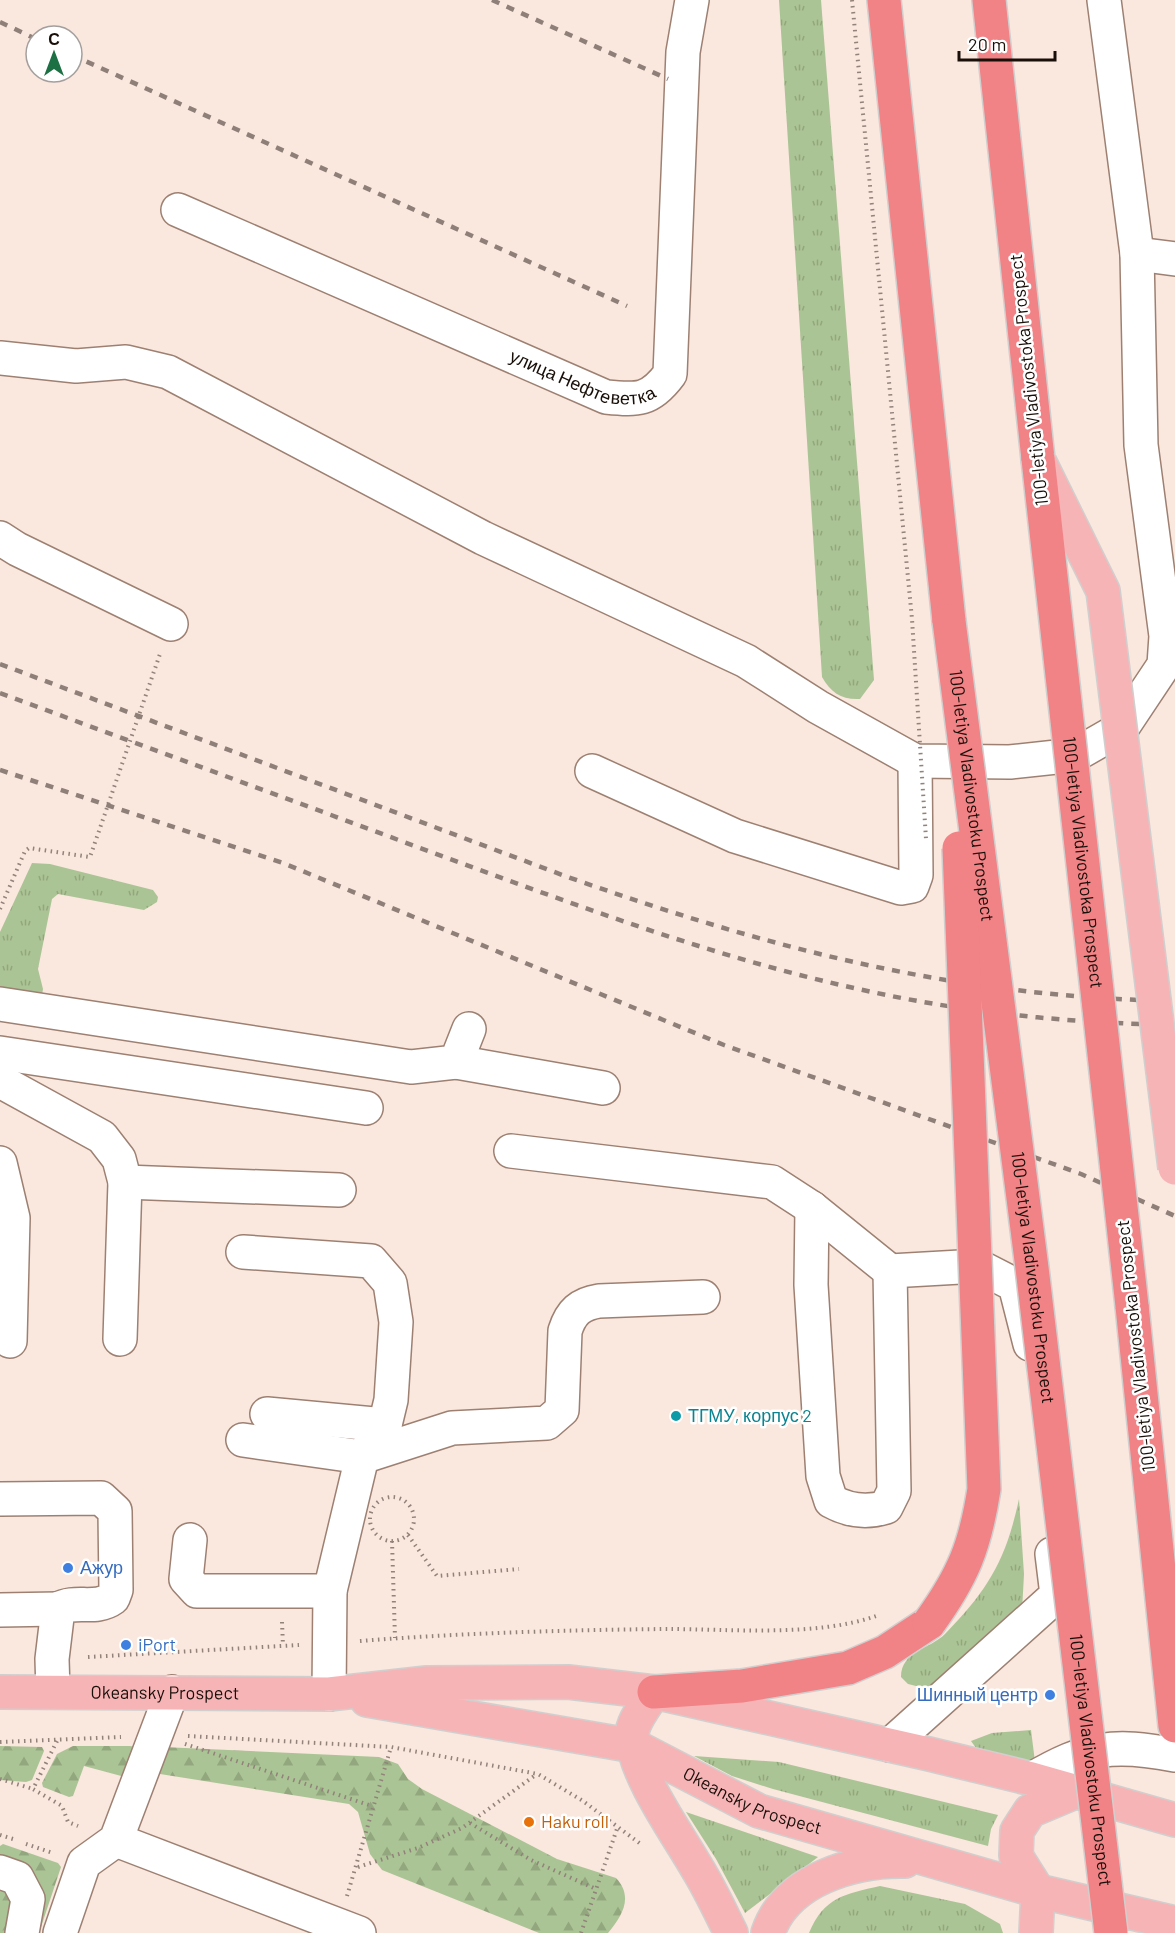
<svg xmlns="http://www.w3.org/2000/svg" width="1175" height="1933" viewBox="0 0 1175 1933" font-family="Barlow,sans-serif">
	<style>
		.grass { fill: url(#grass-tufts) }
		.forest { fill: url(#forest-firs) }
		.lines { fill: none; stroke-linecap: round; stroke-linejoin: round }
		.minor-casing { stroke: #9d8072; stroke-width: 36 }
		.major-casing { stroke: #d1cfce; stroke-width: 36 }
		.highway-casing { stroke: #d1cfce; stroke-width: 36 }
		.path { stroke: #91827a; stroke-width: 4; stroke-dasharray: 1.5 4.5; stroke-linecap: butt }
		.minor { stroke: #fff; stroke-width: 33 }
		.major { stroke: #f7b4b6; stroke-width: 33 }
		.highway { stroke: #f18286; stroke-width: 33 }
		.rail { stroke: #8e7f78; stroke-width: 4.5; stroke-dasharray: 8 8; stroke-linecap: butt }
		.major-bridge-casing { stroke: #d1cfce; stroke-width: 36; stroke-linecap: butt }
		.highway-bridge-casing { stroke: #d1cfce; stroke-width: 36; stroke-linecap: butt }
		.path-bridge { stroke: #91827a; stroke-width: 4; stroke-dasharray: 1.5 4.5; stroke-linecap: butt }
		.major-bridge { stroke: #f7b4b6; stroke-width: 33 }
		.highway-bridge { stroke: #f18286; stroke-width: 33 }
		.culture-dot { fill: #0f9aa8; stroke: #fff; stroke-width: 2 }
		.shop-dot { fill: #3f7fe0; stroke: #fff; stroke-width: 2 }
		.food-dot { fill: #e8710a; stroke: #fff; stroke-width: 2 }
		.labels { text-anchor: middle; stroke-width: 5; stroke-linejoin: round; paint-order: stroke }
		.street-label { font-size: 18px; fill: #190f09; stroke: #fff }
		.culture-label { font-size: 18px; fill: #0d838f; stroke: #fff; text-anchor: start }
		.shop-label { font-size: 18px; fill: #366cbe; stroke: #fff; text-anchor: start }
		.food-label { font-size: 18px; fill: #c56008; stroke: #fff; text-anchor: start }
	</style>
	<defs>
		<pattern id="grass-tufts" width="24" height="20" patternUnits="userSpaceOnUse" patternTransform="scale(1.5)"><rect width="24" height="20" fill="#abc495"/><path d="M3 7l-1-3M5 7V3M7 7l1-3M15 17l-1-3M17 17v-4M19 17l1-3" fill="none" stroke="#93a77f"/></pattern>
		<pattern id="forest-firs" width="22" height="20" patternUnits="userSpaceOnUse" patternTransform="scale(1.5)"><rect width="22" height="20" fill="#abc495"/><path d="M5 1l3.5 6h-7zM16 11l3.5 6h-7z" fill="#93a77f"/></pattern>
	</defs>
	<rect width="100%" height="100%" fill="#fae7de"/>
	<path class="grass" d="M779,0H821L874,680L860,699C842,700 831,693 822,677Z
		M32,863L50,864L153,890L158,897L157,902L144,910L58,894L52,899L38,969L43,989L42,995L0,990V932Z
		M1019,1499L1024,1574L1022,1611L928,1689L908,1684L901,1677C901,1651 930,1649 945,1634C988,1590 1006,1560 1019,1499Z
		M1031,1730L1035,1762L976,1748L971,1741L992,1733Z
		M694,1756L779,1762L998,1815L991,1829L988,1846L773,1789L732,1776Z
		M686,1812L818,1857L745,1913L716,1859Z
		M880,1886L965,1904L1000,1924L1003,1933H809C824,1897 845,1894 880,1886Z"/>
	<path class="forest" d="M0,1746L42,1747L44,1751L32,1780L26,1782L0,1780Z
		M73,1746H130L136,1747L125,1777L84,1766L73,1796L69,1797L43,1787L42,1783L57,1754Z
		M163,1747L379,1757L398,1764L408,1779L422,1789L557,1859L616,1878C634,1897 622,1916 608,1933H539L382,1870L370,1854L358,1812L349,1804L160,1774L154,1770Z
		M3,1844L58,1863L61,1867L39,1933L0,1860V1846Z
		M0,1880L13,1885L15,1933H0Z"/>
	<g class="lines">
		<defs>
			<g id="minor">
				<path id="s1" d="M178,210L606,397C638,400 650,401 670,374L683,52L692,0"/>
				<path d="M1137,254L1175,259"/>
				<path d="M0,358L76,366L126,362L168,372L483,538L746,661L818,707L915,761L1010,762L1075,755L1122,728L1164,665L1166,636L1141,445L1137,254L1104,0"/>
				<path d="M0,538L17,549L171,624"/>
				<path d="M592,771L735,836L901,888L912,886L916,875L915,761"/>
				<path d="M0,1004L411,1067L456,1062L469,1029"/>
				<path d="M0,1053L366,1108"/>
				<path d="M456,1062L603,1088"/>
				<path d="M0,1081L102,1137L119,1159L125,1182L120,1339"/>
				<path d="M511,1151L772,1182L812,1208L890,1271L978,1266L1015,1285L1030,1344"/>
				<path d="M0,1163L13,1218L10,1341"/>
				<path d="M125,1182L339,1190"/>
				<path d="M812,1208L811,1285L823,1476L831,1501C849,1511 867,1513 886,1507L894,1491L890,1271"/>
				<path d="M243,1252L371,1261L390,1283L396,1322L391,1400L385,1425L362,1457L330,1591L329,1694"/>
				<path d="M267,1414L385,1425"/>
				<path d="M243,1440L362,1457L452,1428L547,1423L562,1410L565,1331C571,1312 580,1304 599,1301L703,1297"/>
				<path d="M0,1499L101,1498L115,1511L116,1590L113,1598C95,1611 76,1599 58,1609L52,1659L53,1691"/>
				<path d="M190,1540L186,1579L197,1591H330"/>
				<path d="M0,1610L58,1609"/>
				<path d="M890,1745L1057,1595L1052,1554"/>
				<path d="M1032,1779C1087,1747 1113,1743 1175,1755"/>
				<path d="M116,1840L359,1933"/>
				<path d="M0,1872L17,1878L28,1899L22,1933"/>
				<path d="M60,1933L84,1863L116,1840L172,1692"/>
			</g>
			<g id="major">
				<path id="s2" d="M0,1692L329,1694L427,1683L568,1682L654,1692L929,1754L1032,1779L1175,1820"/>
				<path d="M654,1692C647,1704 631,1722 632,1737C636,1777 677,1833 697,1868C710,1889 720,1911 731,1933"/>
				<path id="s3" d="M367,1700L634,1746L759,1811L1038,1891L1175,1923"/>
				<path d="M1038,1891L1016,1856L1017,1831L1030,1811L1075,1792"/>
				<path d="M768,1933C786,1879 855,1860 905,1861"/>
				<path d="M1036,1933L1038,1891"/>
			</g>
			<path id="highway" d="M884,0L949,621
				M989,0L1038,459
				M1132,1306L1175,1726
				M654,1692L742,1686L848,1668L885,1652L929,1623"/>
		</defs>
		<use href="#minor" class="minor-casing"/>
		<use href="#major" class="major-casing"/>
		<use href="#highway" class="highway-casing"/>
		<path class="path" d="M0,909L25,851L29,848L90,857L160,654
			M370 1519a22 22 0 1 1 44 0a22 22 0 1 1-44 0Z
			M408,1535L437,1576L519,1569
			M392,1541L395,1638
			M282,1622L283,1646
			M360,1641C462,1633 565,1630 667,1629C730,1629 817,1637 876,1616
			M88,1657L299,1645
			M188,1736L391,1747L538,1774L583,1801L642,1845
			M57,1741L33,1789L62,1806L68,1822L78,1826
			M0,1742L121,1737
			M185,1744L372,1806
			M0,1779L33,1789
			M470,1823L531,1860L596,1889
			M0,1835L13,1839
			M26,1844L53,1853
			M358,1867L418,1848L462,1828L537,1774
			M347,1896L391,1747
			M581,1933L618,1826"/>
		<use href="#minor" class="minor"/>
		<use href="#major" class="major"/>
		<use href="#highway" class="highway"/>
		<path class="rail" d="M492,0L668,79
			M0,22L36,39
			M72,55L627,306
			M0,664L565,876C771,949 955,997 1175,1001
			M0,693C143,746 286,798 428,851C571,903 714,958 863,990C966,1013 1070,1023 1175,1025
			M0,770L283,863L724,1045L1081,1174L1175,1216"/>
		<defs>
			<path id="major-bridge" d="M1040,463L1103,591L1175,1168"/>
			<g id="highway-bridge">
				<path id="s4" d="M1038,459L1132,1306"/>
				<path id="s5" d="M949,621L1032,1268L1111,1933"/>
				<path d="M929,1623C963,1576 975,1547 984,1489L959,848"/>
			</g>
		</defs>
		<use href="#major-bridge" class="major-bridge-casing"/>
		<use href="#highway-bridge" class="highway-bridge-casing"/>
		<path class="path-bridge" d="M852,0L912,619L926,839"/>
		<use href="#major-bridge" class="major-bridge"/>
		<use href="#highway-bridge" class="highway-bridge"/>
	</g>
	<circle class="culture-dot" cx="676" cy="1416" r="6"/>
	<g class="shop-dot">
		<circle cx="68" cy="1568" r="6"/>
		<circle cx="126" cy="1645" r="6"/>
		<circle cx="1050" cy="1695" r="6"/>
	</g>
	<circle class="food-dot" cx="529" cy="1822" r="6"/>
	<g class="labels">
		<g class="street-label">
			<text dy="6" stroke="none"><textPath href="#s1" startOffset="440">улица Нефтеветка</textPath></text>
			<text transform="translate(1029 380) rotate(-96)" y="6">100-letiya Vladivostoka Prospect</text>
			<text dy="6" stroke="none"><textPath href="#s5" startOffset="176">100-letiya Vladivostoku Prospect</textPath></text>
			<text dy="6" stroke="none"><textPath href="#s4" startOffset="406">100-letiya Vladivostoka Prospect</textPath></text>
			<text dy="6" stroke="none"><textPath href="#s5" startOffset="662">100-letiya Vladivostoku Prospect</textPath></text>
			<text transform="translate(1136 1346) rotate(-96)" y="6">100-letiya Vladivostoka Prospect</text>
			<text dy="6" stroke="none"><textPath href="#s2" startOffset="165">Okeansky Prospect</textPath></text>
			<text dy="6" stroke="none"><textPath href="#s5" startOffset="1148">100-letiya Vladivostoku Prospect</textPath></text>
			<text dy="6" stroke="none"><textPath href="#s3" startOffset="402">Okeansky Prospect</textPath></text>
		</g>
		<g class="culture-label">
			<text x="688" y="1422">ТГМУ, корпус 2</text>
		</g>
		<g class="shop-label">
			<text x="80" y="1574">Ажур</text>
			<text x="138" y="1651">iPort</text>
			<text x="1038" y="1701" text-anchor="end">Шинный центр</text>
		</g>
		<g class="food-label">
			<text x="541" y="1828">Haku roll</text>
		</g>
	</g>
	<g transform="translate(54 54)"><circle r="28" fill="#ffffff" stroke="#a39f9d" stroke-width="1.5"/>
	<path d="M0-4.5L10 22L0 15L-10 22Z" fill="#1c7043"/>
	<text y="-9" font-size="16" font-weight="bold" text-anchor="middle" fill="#190f09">С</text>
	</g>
	<path d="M959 51v9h96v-9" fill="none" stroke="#190f09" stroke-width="3"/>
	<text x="968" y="51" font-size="18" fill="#190f09" stroke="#ffffff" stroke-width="4.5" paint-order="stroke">20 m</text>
</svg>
